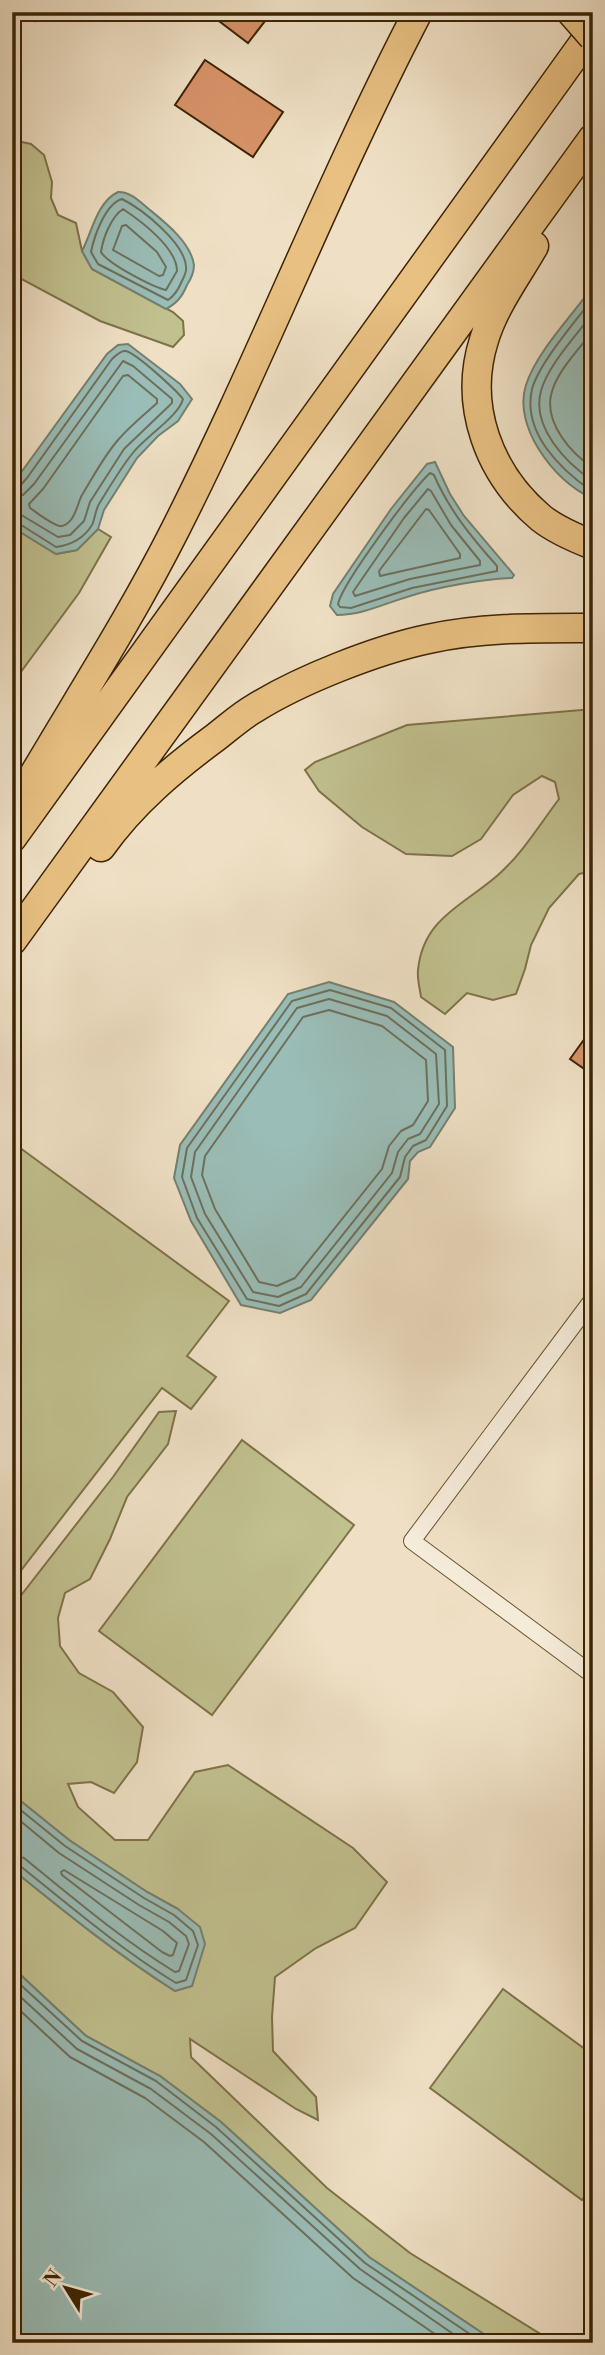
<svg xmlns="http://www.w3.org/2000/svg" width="605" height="2355" viewBox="0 0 605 2355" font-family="'Libre Bodoni',serif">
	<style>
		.green { fill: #c1c08f; stroke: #7f7248; stroke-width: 2 }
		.water { fill: #9abdb7; stroke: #75806f; stroke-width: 2 }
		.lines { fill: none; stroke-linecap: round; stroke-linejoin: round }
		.shore { stroke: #6c705c; stroke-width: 2 }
		.building { fill: #d79268; stroke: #3d2402; stroke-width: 2 }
		.street-casing { stroke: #6a5333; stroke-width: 18 }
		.highway-casing { stroke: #3d2402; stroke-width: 31 }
		.street { stroke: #f5ebd9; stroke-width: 16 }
		.highway { stroke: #e8c082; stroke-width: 28 }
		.highway-bridge-casing { stroke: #3d2402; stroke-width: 31; stroke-linecap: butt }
		.highway-bridge { stroke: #e8c082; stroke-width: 28 }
	</style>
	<rect width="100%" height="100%" fill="#efe0c5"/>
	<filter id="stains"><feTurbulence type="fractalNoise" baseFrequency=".00286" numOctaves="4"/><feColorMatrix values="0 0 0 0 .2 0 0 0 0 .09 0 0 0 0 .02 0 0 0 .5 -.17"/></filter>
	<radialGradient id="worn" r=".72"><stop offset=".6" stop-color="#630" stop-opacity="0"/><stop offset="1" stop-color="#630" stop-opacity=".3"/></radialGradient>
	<path class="green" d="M12,140L31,144L44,155L52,182L51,198L58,215L76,223L82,251L92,269L173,312L183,321L184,335L173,347L100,321L12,274Z
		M12,527L56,554L77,550L98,529L111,537L79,593L12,684Z
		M593,709V871L579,874L549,908L531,945L525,969L516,994L493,1000L467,993L445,1014L421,997C420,989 417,979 418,970C423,918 464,905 498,875C522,854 540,824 559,799L555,782L542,776L513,795L481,839L452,856L406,854L362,827L319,791L305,770L315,762L407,725Z
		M12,1142L229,1301L187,1356L216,1377L191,1409L162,1388L12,1582Z
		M176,1411L168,1444L127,1497L110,1539L90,1579L65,1593L58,1618L60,1646L79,1673L113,1692L143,1727L137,1762L114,1793L91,1782L68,1784L78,1807L115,1840H148L195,1772L228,1765L353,1848L387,1882L355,1928L316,1948L275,1977L272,2017L273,2051L316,2097L318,2120L296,2109L190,2039L191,2057L327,2188L410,2253L555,2343H497L369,2257L221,2122L160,2076L86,2036L12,1967V1869C65,1912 118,1955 175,1991L192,1986L196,1970L178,1909L147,1892L69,1840L12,1794V1607L113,1477L159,1412Z
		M242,1440L354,1525L212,1715L99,1631Z
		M503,1989L593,2055V2186L582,2200L430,2088Z"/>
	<path class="water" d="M118,192C130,191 141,203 150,210C166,223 191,243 194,265C194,272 191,279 187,285C182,297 177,303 166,309L92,269L82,251C92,232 97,202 118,192Z
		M593,286V499C570,488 551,469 538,448C527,430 519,406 526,385C537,351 572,316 593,286Z
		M128,344L180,384L192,399L178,421L158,436L137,458L104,510L98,529L77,550L56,554L12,527V485L107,354L118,345Z
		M435,462L450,494L464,516L514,575L512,578C483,579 438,587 410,596C386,603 362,615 337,615L330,606L333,594L391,509L427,464Z
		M329,982L394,1002L453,1047L455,1108L430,1147L418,1152L410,1161L408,1179L311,1300L280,1313L241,1305L191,1221L174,1178L180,1145L288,994Z
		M12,1794L69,1840L147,1892L178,1909L200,1927L205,1944L192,1986L175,1991C118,1955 65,1912 12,1869Z
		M12,1967L86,2036L160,2076L221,2122L369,2257L497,2343H12Z"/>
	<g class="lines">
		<path class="shore" d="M122,199C142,209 185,243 186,267C187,273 183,278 181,283C178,290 174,296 168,300L98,264L91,252C94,237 105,204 122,199Z
			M123,209C141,221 177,248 177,271L166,290C153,287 108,264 101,252C103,238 111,217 123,209Z
			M126,225L157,252L166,267L163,275L159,276L113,250L122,226Z
			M593,298C576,321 539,363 532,389C522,433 561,470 593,492
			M593,313C577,335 548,365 541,391C531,427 566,463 593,481
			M593,331C579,349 556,372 551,395C545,424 571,453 593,468
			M128,375L157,399V403C144,415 130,426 118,440C104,456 93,477 82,495C77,504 75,523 62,526C56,528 36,512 30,508L29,504L43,489L123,376Z
			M430,473L434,475C449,510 472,538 497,566V571L412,588L351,608L340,607L338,604C343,582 412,490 430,473Z
			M12,488L19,487L27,478L112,359C116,356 120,350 126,351C137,354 175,389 183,399C179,416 145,437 132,454C120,469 109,488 99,504C95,511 95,519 92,525C84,538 71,545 56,547L18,523L12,522
			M428,489L431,491L451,525L480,561V565L410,579L355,596L353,592L404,518Z
			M12,497L23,495L34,484L123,361L133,366L172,399V403L124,449L90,502L84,521L70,535L58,537L23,516L12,513
			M426,509L429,510L460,554V558L380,576L379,571Z
			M330,990L391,1008L445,1050L447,1106L426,1140L413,1146L405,1157L400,1177L306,1294L279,1306L247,1299L197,1218L182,1177L187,1148L292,1001Z
			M329,999L387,1016L436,1054L439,1104L420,1134L408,1139L398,1152L392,1173L301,1287L278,1297L253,1292L205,1214L191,1177L195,1152L297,1008Z
			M329,1010L382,1026L426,1060L428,1101L413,1125L401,1131L389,1146L382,1169L295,1278L277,1286L259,1282L215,1209L202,1175L205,1156L303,1017Z
			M12,1803L65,1846L144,1898L174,1915L193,1931L198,1945L186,1980L176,1983C120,1949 70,1906 19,1865L12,1864
			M12,1814L59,1853L139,1905L169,1922L186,1936L189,1944L179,1971L175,1972C121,1939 73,1898 24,1858L12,1855
			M64,1870L163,1931L177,1943L173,1955L170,1956L162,1952L62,1875L61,1872Z
			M12,1977L82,2041L156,2081L216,2127L365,2263L483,2343
			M12,1989L77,2049L151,2089L211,2134L360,2269L466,2343
			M12,2003L70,2057L145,2098L204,2142L353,2278L448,2343"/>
	</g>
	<path class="building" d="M22,12H41L35,21Z
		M207,12H272L248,43Z
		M205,60L283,112L253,157L175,105Z
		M593,1027V1075L570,1059Z"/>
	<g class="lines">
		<defs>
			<path id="street" d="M593,1299L412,1541L593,1675"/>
			<path id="highway" d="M534,246C517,276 494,306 484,340C463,406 489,474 541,518C556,530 575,538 593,545
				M16,805C69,713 127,625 175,530C261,360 330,181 418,12
				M12,838L593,30
				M101,847C132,803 174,768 216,737C229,727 241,716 255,708C300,680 376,650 428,639C482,627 538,628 593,628
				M12,941L593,138"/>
		</defs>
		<use href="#street" class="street-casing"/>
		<use href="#highway" class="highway-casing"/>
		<use href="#street" class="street"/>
		<use href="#highway" class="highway"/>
		<defs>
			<path id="highway-bridge" d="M571,12L593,37"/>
		</defs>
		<use href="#highway-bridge" class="highway-bridge-casing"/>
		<use href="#highway-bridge" class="highway-bridge"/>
	</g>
	<rect width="605" height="2355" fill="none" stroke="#efe0c5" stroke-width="42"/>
	<rect x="14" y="14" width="577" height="2327" fill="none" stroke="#3d2402" stroke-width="3.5"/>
	<rect x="21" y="21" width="563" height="2313" fill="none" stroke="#3d2402" stroke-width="2"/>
	<g transform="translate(66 2288) rotate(307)" stroke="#f5ebd9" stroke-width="5" paint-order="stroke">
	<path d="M0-5L12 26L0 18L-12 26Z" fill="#3d2402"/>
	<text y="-10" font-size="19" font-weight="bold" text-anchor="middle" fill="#3d2402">N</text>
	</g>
	<rect width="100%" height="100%" filter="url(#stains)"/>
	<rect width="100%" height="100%" fill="url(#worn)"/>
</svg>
